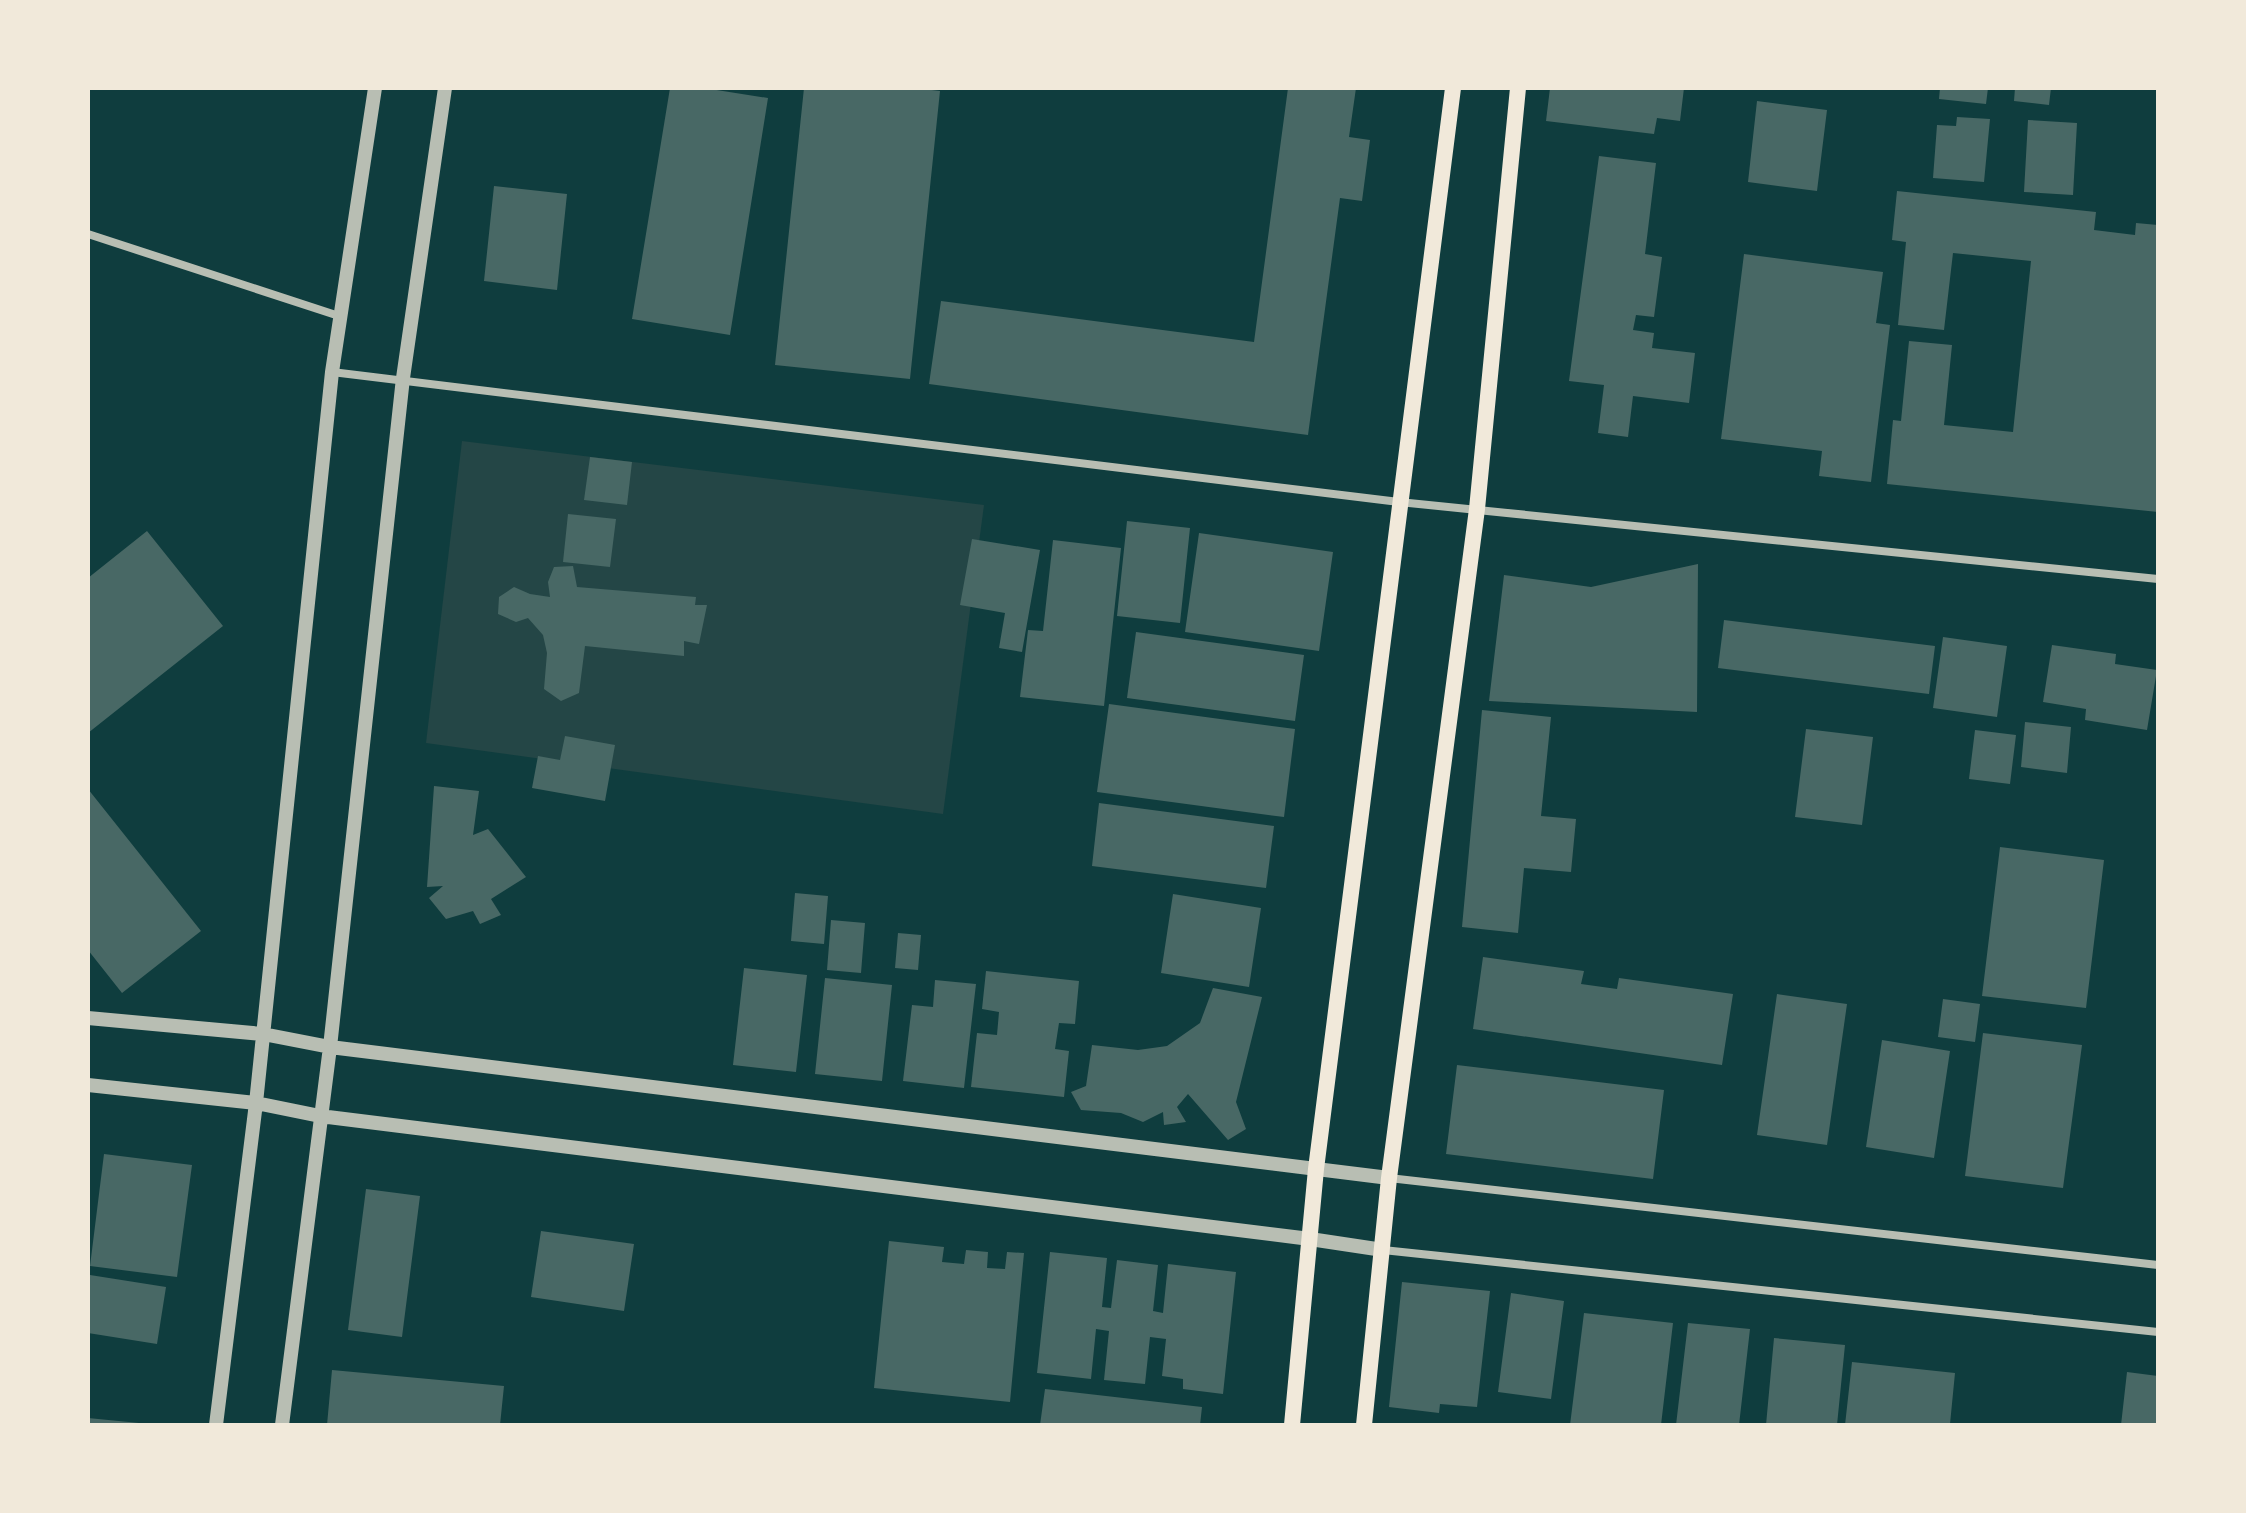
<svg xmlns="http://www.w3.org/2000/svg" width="2246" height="1513" viewBox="0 0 2246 1513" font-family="'Fira Sans',sans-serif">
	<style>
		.green { fill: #244646 }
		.building { fill: #486865 }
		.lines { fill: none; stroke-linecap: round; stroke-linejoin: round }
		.minor { stroke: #b8beb3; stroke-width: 8 }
		.tertiary { stroke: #b8beb3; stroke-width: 14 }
		.secondary { stroke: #f1e9da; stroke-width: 16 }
	</style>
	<rect width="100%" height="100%" fill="#0f3d3e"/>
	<path class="green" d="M462,441L984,505L943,814L426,743Z"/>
	<path class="building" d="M670,88H704L768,98L730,335L632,319Z
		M804,88H915L940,91L910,379L775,365Z
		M1288,88H1356L1349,137L1370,140L1362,201L1340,198L1308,435L929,384L941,301L1254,342Z
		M1550,88H1684L1680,121L1657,118L1654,134L1546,121Z
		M1940,88H1988L1986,104L1939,99Z
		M2015,88H2051L2049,105L2014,101Z
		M1757,101L1827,110L1817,191L1748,182Z
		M1957,117L1990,119L1984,182L1933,178L1937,125L1956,126Z
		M2028,120L2077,123L2073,195L2024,192Z
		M1599,156L1656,163L1645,254L1662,257L1654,317L1636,315L1633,330L1654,333L1652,348L1695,353L1689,403L1633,396L1628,437L1598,433L1604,385L1569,381Z
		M494,186L567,194L557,290L484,281Z
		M1897,191L2096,212L2094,230L2135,235L2136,223L2158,225V512L1887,484L1893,420L1901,421L1909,341L1952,345L1944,425L2013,432L2031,261L1953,253L1944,330L1898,325L1906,242L1892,240Z
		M1744,254L1883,272L1876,323L1890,325L1871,482L1819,476L1822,451L1721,439Z
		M590,457L632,462L627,505L584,500Z
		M568,514L616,519L610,567L563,562Z
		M1127,521L1190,528L1180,623L1117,616Z
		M147,531L223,626L88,733V578Z
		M1199,533L1333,552L1319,651L1185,632Z
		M972,539L1040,550L1022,652L999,648L1005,613L960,605Z
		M1053,540L1121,548L1104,706L1020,697L1028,630L1043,631Z
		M1698,564L1697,712L1489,701L1504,575L1591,587Z
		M573,566L577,587L696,597L695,605H707L699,644L684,641V656L585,646L579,693L561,701L544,689L547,653L543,635L528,618L516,622L498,614L499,597L514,587L530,594L550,597L548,582L554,567Z
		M1724,620L1935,646L1929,694L1718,668Z
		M1136,632L1304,655L1295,721L1127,698Z
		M1943,637L2007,646L1997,717L1933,708Z
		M2052,645L2116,654L2115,664L2157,670L2147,730L2085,720L2086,709L2043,702Z
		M1109,704L1295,729L1284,817L1097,792Z
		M1482,710L1551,717L1541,816L1576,819L1571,872L1524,868L1518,933L1462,927Z
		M2025,722L2071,727L2067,773L2021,767Z
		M1806,729L1873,737L1862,825L1795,817Z
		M1975,730L2016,735L2010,784L1969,779Z
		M565,736L615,745L605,801L532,788L538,756L560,760Z
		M434,786L479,791L473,835L488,829L526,877L491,899L501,915L480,924L473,911L446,919L429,898L443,886L427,887Z
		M88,789L201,931L122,993L88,950Z
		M1099,803L1274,826L1266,888L1092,866Z
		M2000,847L2104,860L2086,1008L1982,996Z
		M795,893L828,896L824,944L791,941Z
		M1173,894L1261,908L1249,987L1161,973Z
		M831,920L865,923L861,973L827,970Z
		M898,933L921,935L918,970L895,968Z
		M1483,957L1584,971L1581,984L1617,989L1619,978L1733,994L1722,1065L1473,1029Z
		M744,968L807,975L796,1072L733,1065Z
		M986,971L1079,981L1075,1024L1059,1023L1055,1049L1069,1051L1064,1097L971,1087L977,1033L997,1035L999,1012L982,1009Z
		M825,978L892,985L882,1081L815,1074Z
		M935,980L976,984L964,1088L903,1081L912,1005L933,1007Z
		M1213,988L1262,997L1236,1102L1246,1129L1228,1140L1188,1094L1177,1107L1186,1122L1164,1125L1163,1112L1143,1122L1121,1113L1081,1110L1071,1092L1086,1086L1092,1045L1138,1050L1167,1046L1200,1023Z
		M1777,994L1847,1004L1827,1145L1757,1135Z
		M1943,999L1980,1004L1975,1042L1938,1037Z
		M1983,1033L2082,1045L2063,1188L1965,1176Z
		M1882,1040L1950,1051L1934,1158L1866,1147Z
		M1457,1065L1664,1090L1653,1179L1446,1154Z
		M104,1154L192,1165L177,1277L90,1266Z
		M366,1189L420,1196L402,1337L348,1330Z
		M541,1231L634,1244L624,1311L531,1297Z
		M889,1241L944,1247L942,1262L964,1264L966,1250L988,1252L987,1268L1005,1269L1007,1252L1024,1253L1010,1402L874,1388Z
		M1050,1252L1107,1258L1102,1307L1111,1308L1117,1260L1158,1265L1153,1311L1163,1313L1168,1264L1236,1272L1223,1394L1183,1389V1379L1162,1376L1166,1339L1150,1337L1145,1384L1104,1380L1109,1331L1096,1329L1091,1379L1037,1373Z
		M90,1275L166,1287L157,1344L88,1333Z
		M1402,1282L1490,1291L1477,1407L1440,1404L1439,1413L1389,1407Z
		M1511,1293L1564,1301L1551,1399L1498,1392Z
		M1584,1313L1673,1323L1661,1425H1570Z
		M1688,1323L1750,1329L1739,1425H1676Z
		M1774,1338L1845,1345L1837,1425H1766Z
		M1852,1362L1955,1373L1950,1424L1845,1425Z
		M332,1370L504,1386L500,1425H327Z
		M2127,1372L2158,1376V1425H2121Z
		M1045,1389L1202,1407L1200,1425H1040Z
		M88,1418L139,1423V1425H88Z"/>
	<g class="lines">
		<path class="minor" d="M88,234L339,316
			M332,372L1399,502L2158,579
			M1389,1178L2158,1265
			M1383,1250L2158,1332"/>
		<path class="tertiary" d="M88,1018L263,1034L330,1047L1389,1178
			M88,1085L256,1103L320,1116L1310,1239L1383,1250
			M216,1425L256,1103L332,372L375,88
			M282,1425L330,1047L403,378L445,88"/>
		<path class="secondary" d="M1292,1425L1316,1169L1453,88
			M1364,1425L1389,1178L1477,509L1518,88"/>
	</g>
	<rect width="2246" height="1513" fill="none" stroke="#f1e9da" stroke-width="180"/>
</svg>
